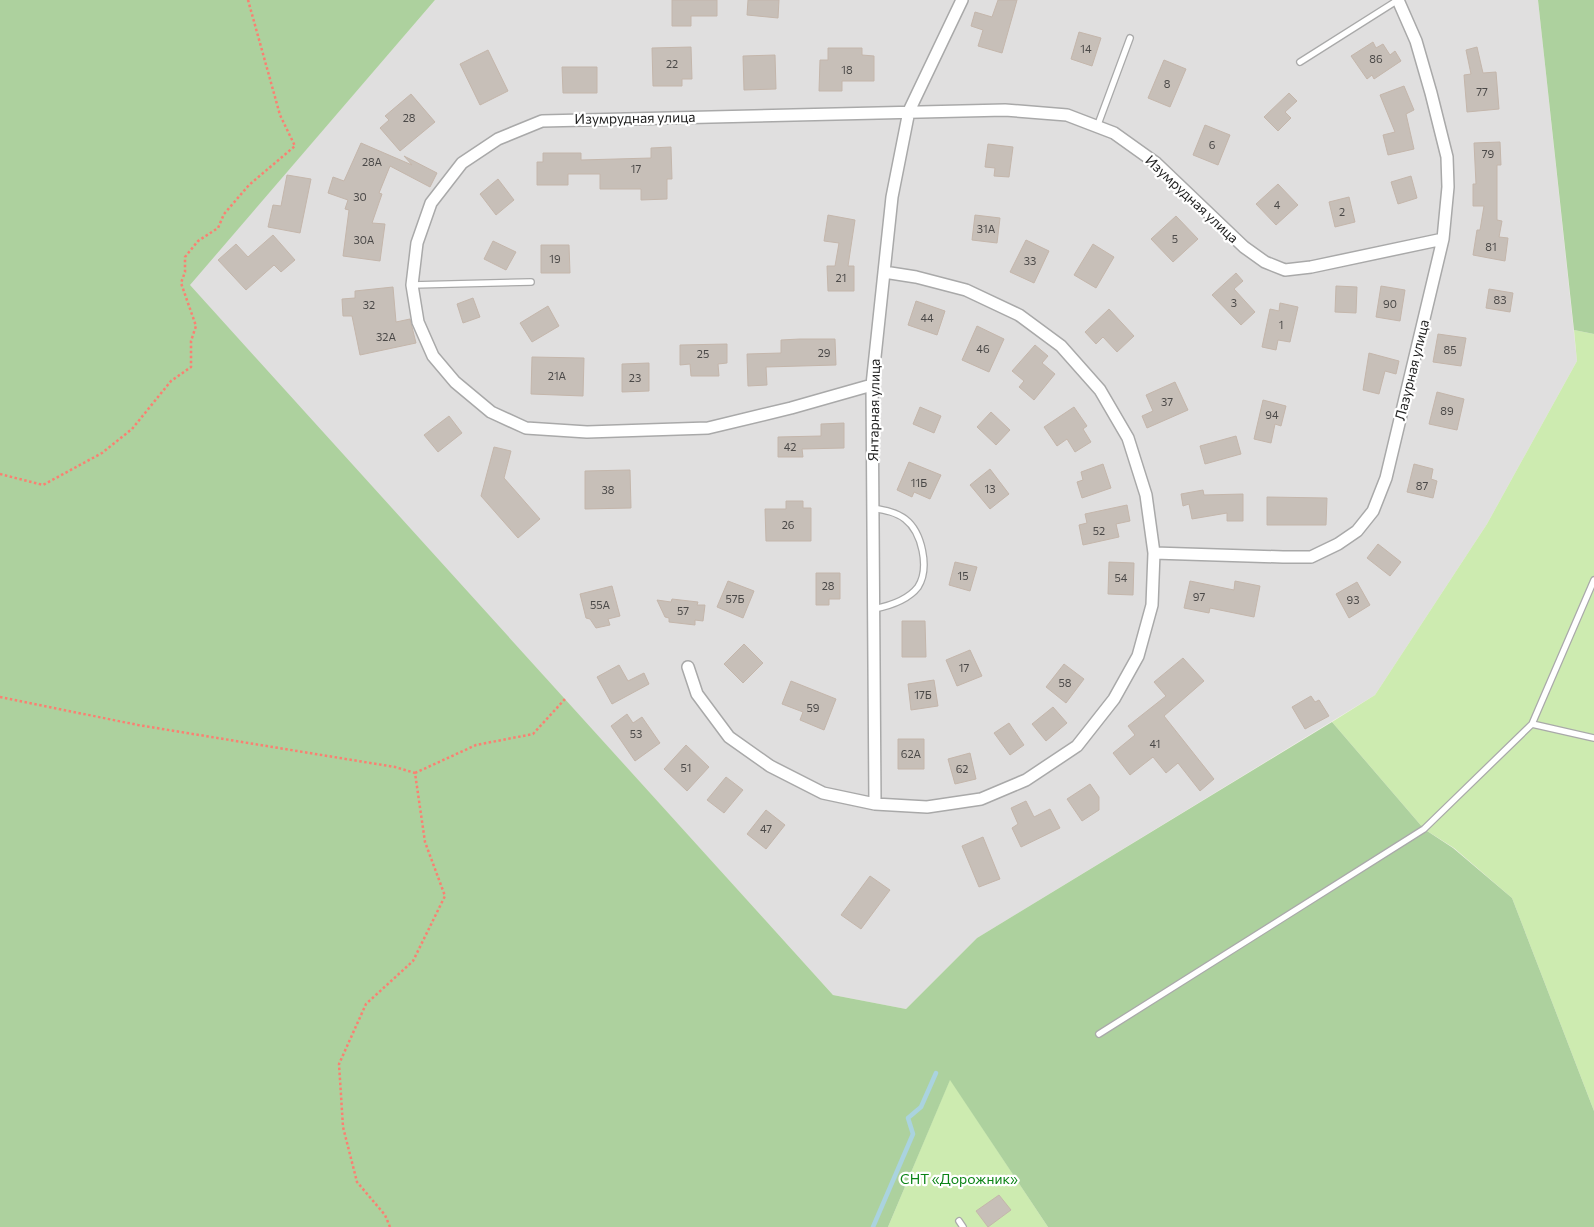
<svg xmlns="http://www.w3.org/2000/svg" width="1594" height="1227" viewBox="0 0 1594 1227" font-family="Commissioner,sans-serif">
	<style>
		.residential { fill: #e0dfdf }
		.grass { fill: #cdebb0 }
		.forest { fill: #add19e }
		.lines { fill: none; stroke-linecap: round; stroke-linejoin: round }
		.stream { stroke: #aad3df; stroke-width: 4.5 }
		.building { fill: #c7bfb8; stroke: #c4b6ab }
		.service-casing { stroke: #a9a9a9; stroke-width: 8 }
		.minor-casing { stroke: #a9a9a9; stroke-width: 14 }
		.path { stroke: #fa8072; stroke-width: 2.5; stroke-dasharray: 2.5 2.5; stroke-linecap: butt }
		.service { stroke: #fff; stroke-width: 5.5 }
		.minor { stroke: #fff; stroke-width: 11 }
		.labels { text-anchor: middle; stroke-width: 4.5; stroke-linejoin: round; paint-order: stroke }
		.number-label { font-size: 11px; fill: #4b4948 }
		.street-label { font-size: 14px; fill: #222; stroke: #fff }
		.park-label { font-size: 14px; fill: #0c8416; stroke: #fff }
	</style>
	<rect width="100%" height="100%" fill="#f2efe9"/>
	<path class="residential" d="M435,0H1538L1577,361L1487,524L1375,695L977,938L906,1009L833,995L189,285Z"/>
	<path class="grass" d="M1574,330L1594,334V1111L1512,898L1454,848L1424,829L1332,722L1375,695L1487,524L1577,361Z
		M950,1079L1048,1227H888Z"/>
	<path class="forest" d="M0,0H435L190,285L833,995L906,1009L977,938L1332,722L1424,829L1453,848L1512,898L1594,1111V1227H1048L950,1080L888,1227H0Z
		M1538,0H1594V334L1574,330Z"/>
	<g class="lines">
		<path class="stream" d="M873,1227L913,1134L908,1118L921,1107L936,1073"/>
	</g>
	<path class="building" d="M672,0H717V16H691V26H672Z
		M748,0H779L778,18L747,15Z
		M998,0H1017L1002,53L978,46L983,30L971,26L975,12L992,17Z
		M1079,32L1101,38L1092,66L1071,59Z
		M1373,42L1376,48L1383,44L1390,55L1395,51L1401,61L1374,79L1372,75L1367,79L1351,56Z
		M691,47L692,79H682V86H653L652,48Z
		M1477,47L1483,73L1496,72L1499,109L1467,112L1464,75L1471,74L1466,50Z
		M828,48H862V55L874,56V81H842V91H819L820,60H828Z
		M488,50L508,91L480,105L460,64Z
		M775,55L776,89L744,90L743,56Z
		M1164,60L1186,69L1170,107L1148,98Z
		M562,67H597V93H563Z
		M1404,86L1414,110L1406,114L1414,149L1388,155L1383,135L1395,132L1380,95Z
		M1289,93L1297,101L1285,112L1291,118L1278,131L1264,117Z
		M411,94L435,122L400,151L380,128L389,120L385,116Z
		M1205,125L1230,135L1218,165L1193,155Z
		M1500,142L1501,165H1497V220L1502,221L1499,237L1508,238L1505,261L1473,255L1477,230H1480L1484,206H1473V184H1476L1474,143Z
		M361,143L412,165L404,156L437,173L430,187L390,166L379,193L382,194L372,223L385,224L380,261L343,256L349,210L345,209L348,200L328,193L333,177L344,181Z
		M988,144L1013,147L1009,177L994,176L995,168L985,167Z
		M671,147L672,179H667V199L641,200V189H600V174H568V185H537V162H543V153H581V160L651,158V148Z
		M287,175L311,179L300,233L268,227L273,205L281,206Z
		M1411,176L1417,198L1398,204L1391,182Z
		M498,179L514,200L496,215L480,194Z
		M1278,184L1298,205L1276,225L1256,204Z
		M1349,197L1355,222L1335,227L1329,202Z
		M828,215L855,220L848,266H854V291H828L827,266H835L839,243L824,241Z
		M975,215L1000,218L997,243L972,240Z
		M1176,216L1198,239L1173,262L1151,239Z
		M273,235L295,260L281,272L274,265L246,290L218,260L236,244L248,257Z
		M1026,240L1049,251L1034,283L1010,272Z
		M493,241L516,252L506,270L484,259Z
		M1093,244L1114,257L1096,288L1074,275Z
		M541,245H569L570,273H541Z
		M1236,273L1243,281L1234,289L1255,312L1241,325L1212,295Z
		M1336,286L1357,287L1356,313L1335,312Z
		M1381,286L1405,290L1400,321L1376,317Z
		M393,287L396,322L410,319L416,343L360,355L352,316H343L342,299L355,298V291Z
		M1489,289L1513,293L1510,312L1486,308Z
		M473,298L480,317L463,323L457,304Z
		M916,301L945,311L937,335L908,325Z
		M1280,303L1298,307L1290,342L1278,340L1276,350L1262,347L1270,309L1279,311Z
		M548,306L559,326L532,342L520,323Z
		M1109,309L1134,336L1117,352L1103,337L1096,344L1085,332Z
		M977,326L1004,339L989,372L962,360Z
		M1438,334L1466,338L1461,366L1433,362Z
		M800,339H835L836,365L766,367L767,385L748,386L747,354L781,353V340Z
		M727,344V363L718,364L719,376H691L690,364L680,365V345Z
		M1035,345L1048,356L1042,363L1055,374L1034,400L1019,387L1024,381L1012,371Z
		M1369,353L1399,361L1396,374L1385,371L1379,394L1363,390Z
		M532,357L584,358L583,396L531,394Z
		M649,363V391L622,392V364Z
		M1175,382L1188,410L1147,428L1142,416L1153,411L1146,395Z
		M1437,392L1464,399L1457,430L1429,424Z
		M1263,400L1286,406L1281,426L1275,424L1271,443L1254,439Z
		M920,407L941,416L934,433L913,424Z
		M1074,407L1087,426L1083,429L1091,442L1075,452L1067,439L1057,446L1044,427Z
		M991,412L1010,430L996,445L977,427Z
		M449,416L462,433L438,452L424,435Z
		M844,423V448L802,449L803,457H778V437L821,436V424Z
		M1236,436L1241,454L1205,464L1200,446Z
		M494,447L511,451L504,478L540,519L518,538L481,496Z
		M909,462L941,475L930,499L914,492L912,497L897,490Z
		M1103,464L1111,488L1082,498L1077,482L1083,480L1081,472Z
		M1414,464L1433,469L1431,479L1437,481L1433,498L1407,492Z
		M990,469L1009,494L990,509L970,485Z
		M630,470L631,508L585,509V471Z
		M1203,490L1204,495L1243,494V521H1227V513L1192,519L1189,504L1183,506L1181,494Z
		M1267,497L1327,498L1326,525H1267Z
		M786,501H803V508H811V541H766L765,509H786Z
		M1127,505L1130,521L1116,524L1119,537L1083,545L1079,525L1087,523L1085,514Z
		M1378,544L1401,562L1390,576L1367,558Z
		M955,562L977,567L970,591L949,585Z
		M1109,562L1134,563L1133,595L1108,594Z
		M816,573H840V599H829V605H816Z
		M728,581L754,591L743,618L717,607Z
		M1190,581L1234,590L1235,581L1260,586L1254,617L1210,608L1209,613L1184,608Z
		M1357,582L1370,605L1349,618L1336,594Z
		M612,586L620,616L608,619L610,625L596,628L590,619L586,618L580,594Z
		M672,599L698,602L697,605H705L703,621L695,620V625L669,622V618L665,617L657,600L671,602Z
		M902,621H925L926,657H902Z
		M744,644L763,663L743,683L724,664Z
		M970,650L982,676L957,686L946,660Z
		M1183,658L1204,681L1164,716L1214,779L1200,791L1178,763L1166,773L1153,757L1130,775L1113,753L1135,735L1128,726L1166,696L1154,682Z
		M1064,664L1084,679L1066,703L1046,687Z
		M619,665L628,681L644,673L649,684L612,704L597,677Z
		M934,680L938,706L911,710L908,684Z
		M791,681L836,699L824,730L800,720L803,712L782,704Z
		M1311,696L1315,702L1319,700L1329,716L1305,729L1292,707Z
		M1053,707L1067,723L1046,741L1032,724Z
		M627,714L633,723L642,717L660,743L635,761L611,726Z
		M1009,723L1024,745L1010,755L994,733Z
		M898,739H924V769H898Z
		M686,745L709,767L687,791L664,769Z
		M970,753L976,779L955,784L948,759Z
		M726,777L743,790L724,813L707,800Z
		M1090,784L1099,797V810L1082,821L1067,799Z
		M1026,801L1034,817L1050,809L1060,828L1021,847L1012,828L1018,824L1011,808Z
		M766,810L785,825L766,849L747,834Z
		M983,837L1000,879L979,887L962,846Z
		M870,876L890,890L861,929L841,915Z
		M999,1195L1011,1210L988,1227L976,1211Z"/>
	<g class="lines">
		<defs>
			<path id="service" d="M1300,62L1398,0
				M1097,127L1130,38
				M412,285L531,282
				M873,508C884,510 896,512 905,519C922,532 930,568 918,587C908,600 889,606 874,609
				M1532,724L1594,580
				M1099,1034L1424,829L1532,724L1594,738
				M959,1221L963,1227"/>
			<path id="minor" d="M872,385L791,408L708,428L587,432L526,428L491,412L455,382L433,356L418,322L412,285L417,243L431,203L462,163L498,139L542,121L1005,110L1067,115L1114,133L1156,163L1244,247L1265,262L1285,270L1311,267L1443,239
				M1154,553L1283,557H1311L1338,544L1357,531L1373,511L1386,478L1443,239L1448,187L1447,157L1431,93L1416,41L1398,0
				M688,667L697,694L729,737L770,766L823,793L875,804L927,807L981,799L1026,780L1077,746L1114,699L1138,656L1152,605L1154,553L1146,495L1128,438L1100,390L1061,346L1019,315L966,290L916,277L884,272
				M875,804L872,385L892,197L909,111L962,0"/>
		</defs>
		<use href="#service" class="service-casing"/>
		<use href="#minor" class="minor-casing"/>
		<path class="path" d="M0,474L43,485L102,453L132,429L171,381L191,367V341L196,326L181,283L185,272V257L198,241L218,228L224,214L249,185L295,146L280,115L248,0
			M0,697L138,725L395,767L415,773L425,842L445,896L413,961L366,1004L339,1064L343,1127L357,1182L385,1215L390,1227
			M415,773L476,745L533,734L565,699"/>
		<use href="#service" class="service"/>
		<use href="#minor" class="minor"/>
	</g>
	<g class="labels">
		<g class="number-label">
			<text x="1086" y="53">14</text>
			<text x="1376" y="63">86</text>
			<text x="672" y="68">22</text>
			<text x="847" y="74">18</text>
			<text x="1167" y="88">8</text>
			<text x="1482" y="96">77</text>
			<text x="409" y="122">28</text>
			<text x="1212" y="149">6</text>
			<text x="1488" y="158">79</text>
			<text x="372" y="166">28А</text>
			<text x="636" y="173">17</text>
			<text x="360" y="201">30</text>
			<text x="1277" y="209">4</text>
			<text x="1342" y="216">2</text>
			<text x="986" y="233">31А</text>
			<text x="1175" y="243">5</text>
			<text x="364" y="244">30А</text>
			<text x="1491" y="251">81</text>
			<text x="555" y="263">19</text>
			<text x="1030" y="265">33</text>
			<text x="841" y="282">21</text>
			<text x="1500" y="304">83</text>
			<text x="1234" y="307">3</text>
			<text x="1390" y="308">90</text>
			<text x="369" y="309">32</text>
			<text x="927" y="322">44</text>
			<text x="1281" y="329">1</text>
			<text x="386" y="341">32А</text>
			<text x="983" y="353">46</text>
			<text x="1450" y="354">85</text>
			<text x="824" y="357">29</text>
			<text x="703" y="358">25</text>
			<text x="557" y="380">21А</text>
			<text x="635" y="382">23</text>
			<text x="1167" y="406">37</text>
			<text x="1447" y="415">89</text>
			<text x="1272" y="419">94</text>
			<text x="790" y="451">42</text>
			<text x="919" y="487">11Б</text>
			<text x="1422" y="490">87</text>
			<text x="990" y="493">13</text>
			<text x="608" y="494">38</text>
			<text x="788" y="529">26</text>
			<text x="1099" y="535">52</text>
			<text x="963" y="580">15</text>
			<text x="1121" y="582">54</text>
			<text x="828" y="590">28</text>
			<text x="1199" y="601">97</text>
			<text x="735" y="603">57Б</text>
			<text x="1353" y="604">93</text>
			<text x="600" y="609">55А</text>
			<text x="683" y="615">57</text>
			<text x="964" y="672">17</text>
			<text x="1065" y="687">58</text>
			<text x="923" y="699">17Б</text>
			<text x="813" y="712">59</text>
			<text x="636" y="738">53</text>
			<text x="1155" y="748">41</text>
			<text x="911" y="758">62А</text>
			<text x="686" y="772">51</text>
			<text x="962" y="773">62</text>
			<text x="766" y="833">47</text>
		</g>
		<g class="street-label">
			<text transform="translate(635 118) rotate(-1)" y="5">Изумрудная улица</text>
			<text transform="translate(1192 199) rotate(43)" y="5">Изумрудная улица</text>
			<text transform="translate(1412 370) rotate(-76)" y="5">Лазурная улица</text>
			<text transform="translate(874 410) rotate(-89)" y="5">Янтарная улица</text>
		</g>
		<g class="park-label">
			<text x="959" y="1184">СНТ «Дорожник»</text>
		</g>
	</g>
</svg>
